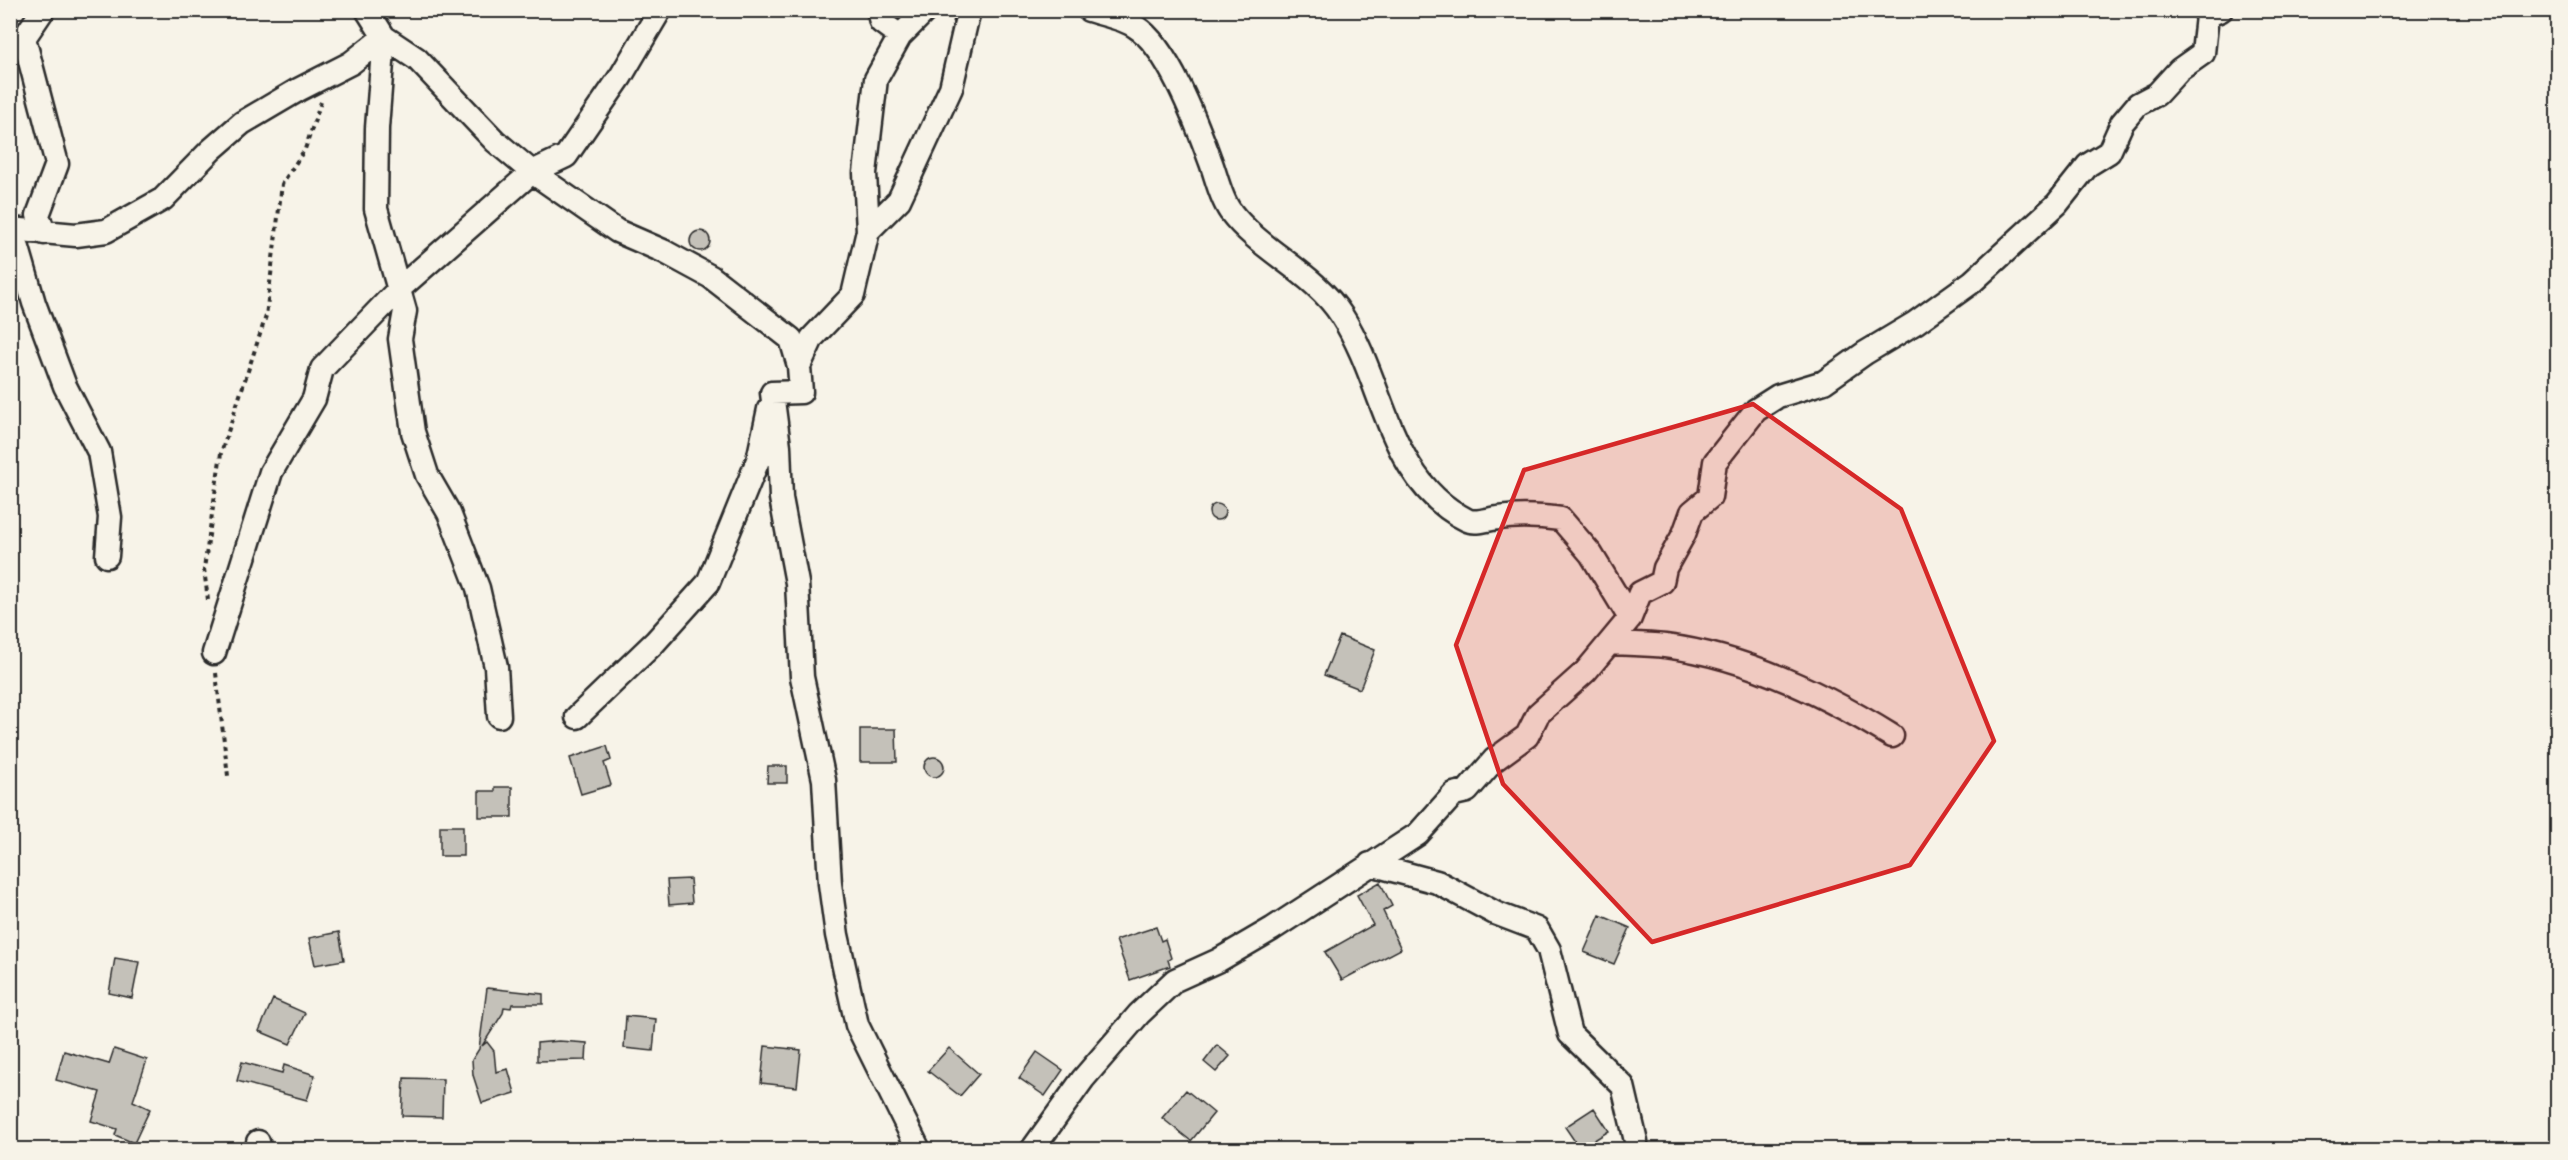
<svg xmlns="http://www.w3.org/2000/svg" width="2568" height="1160" viewBox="0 0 2568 1160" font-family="'Gochi Hand',sans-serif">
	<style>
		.building { fill: #c4c1b9; stroke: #2b2b2b; stroke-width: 1.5 }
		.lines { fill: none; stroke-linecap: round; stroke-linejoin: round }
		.minor-casing { stroke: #2b2b2b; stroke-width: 27 }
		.path { stroke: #2b2b2b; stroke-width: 4; stroke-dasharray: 4.5 4.5; stroke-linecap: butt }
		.minor { stroke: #f7f3e8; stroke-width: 22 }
		.marked { fill: #d62828; fill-opacity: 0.2; stroke: #d62828; stroke-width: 4.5; stroke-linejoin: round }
	</style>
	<rect width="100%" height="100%" fill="#f7f3e8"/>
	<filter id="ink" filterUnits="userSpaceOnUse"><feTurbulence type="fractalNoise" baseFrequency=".0167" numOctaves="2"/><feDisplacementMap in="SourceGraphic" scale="12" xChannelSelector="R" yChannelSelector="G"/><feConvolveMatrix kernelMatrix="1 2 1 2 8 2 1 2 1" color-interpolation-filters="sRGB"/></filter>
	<g filter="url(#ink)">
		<path class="building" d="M690 241a10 10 0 1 1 20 0a10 10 0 1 1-20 0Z
			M1209 512a8 8 0 1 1 16 0a8 8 0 1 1-16 0Z
			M1340,636L1375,650L1360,689L1324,675Z
			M860,729H896L897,762H860Z
			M607,746L611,760L604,763L611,785L581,794L570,758Z
			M924 767a10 10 0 1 1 20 0a10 10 0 1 1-20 0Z
			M768,766H787V783H767Z
			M495,787H512V817H479V791H495Z
			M440,826H463V856H440Z
			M690,879L692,903L669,905L667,880Z
			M1380,882L1392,906L1383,911L1401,949L1342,980L1325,952L1373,925L1357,895Z
			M1600,915L1630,928L1614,964L1584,952Z
			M1156,927L1161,941L1165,939L1171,958L1168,960L1170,966L1130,980L1116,940Z
			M339,932L344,960L315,965L309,938Z
			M115,958L139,962L132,998L109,993Z
			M487,988L543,994V1004H512L511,1008L504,1007L503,1013L482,1046L487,1042L494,1051L496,1072L508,1069L515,1093L482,1103L473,1075L472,1060L479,1049Z
			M273,999L305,1013L290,1044L259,1031Z
			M626,1016L656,1019L653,1051L624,1048Z
			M559,1041L587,1043L586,1060L537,1061V1043Z
			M1217,1045L1230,1056L1216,1072L1204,1062Z
			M765,1046L801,1050L797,1087L761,1083Z
			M949,1048L979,1074L960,1096L928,1071Z
			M114,1049L147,1060L133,1101L150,1109L134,1143L115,1135L117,1129L91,1121L100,1092L56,1080L64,1051L109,1064Z
			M1037,1052L1063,1070L1045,1096L1019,1078Z
			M242,1062L282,1073L284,1065L315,1075L307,1100L237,1081Z
			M404,1078L443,1079L442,1117L402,1116Z
			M1186,1090L1214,1113L1191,1141L1162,1118Z
			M1594,1108L1609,1131L1580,1149L1565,1127Z"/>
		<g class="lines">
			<defs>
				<path id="minor" d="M43,10L24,38L57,164L38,215L44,233
					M367,10L384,37L377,128L376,209L405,311L400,339L413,432L427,475L449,513L478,588L496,667L499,716
					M878,10L881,22L900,36
					M1089,10C1104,15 1124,18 1136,27C1168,47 1197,124 1210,160C1216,175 1220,197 1230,211C1261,252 1314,272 1342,316C1385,383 1388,481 1467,520C1475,524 1489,519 1498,518C1520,515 1539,516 1561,519L1591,554L1630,618
					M10,229L76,235L106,231L163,199L211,150L242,123L298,90L351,63L384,37L417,59L495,141L532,172L617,231L663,251L711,277L791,339L799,366
					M868,231L899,200L951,88L969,10
					M10,239L18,248L34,303L65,386L99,452L110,517L107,556
					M1610,643C1628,644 1647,644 1665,646C1746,656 1824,694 1892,736
					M214,653L271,472L314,399L322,369L399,289L532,172L566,156L621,76L660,10
					M577,717L655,642L708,583L758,460L769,409
					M1370,864L1437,882L1495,913L1537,929L1549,950L1570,1034L1623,1086L1636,1141V1150
					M258,1142L260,1150
					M919,1150L857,1025L837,935L830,884L824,780L802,677L797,583L781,498L779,446L772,393L801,392L799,366L812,338L853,295L868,231L865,173L876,79L900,36L926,10
					M1032,1150L1083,1079L1139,1014L1175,980L1219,960L1272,929L1418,834L1454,794L1467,791L1494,760L1527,736L1538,714L1586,671L1630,618L1640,593L1662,582L1665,568L1684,534L1692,512L1710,497L1715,462L1756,410L1778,396L1824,382L1865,353L1915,323L1972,282L2057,204L2088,165L2109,152L2122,123L2138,104L2157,94L2179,70L2203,53L2207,16L2221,10"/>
			</defs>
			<use href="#minor" class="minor-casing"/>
			<path class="path" d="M208,600L204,569L221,453L266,316L282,184L305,149L321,102
				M216,673L228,776"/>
			<use href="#minor" class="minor"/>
		</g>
	</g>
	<path class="marked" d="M1753,404L1901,509L1994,741L1910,865L1652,942L1503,784L1456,645L1524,470Z"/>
	<rect width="2568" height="1160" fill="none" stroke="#f7f3e8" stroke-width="36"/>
	<rect x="18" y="18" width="2532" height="1124" fill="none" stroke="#2b2b2b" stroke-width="2" filter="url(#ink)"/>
</svg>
